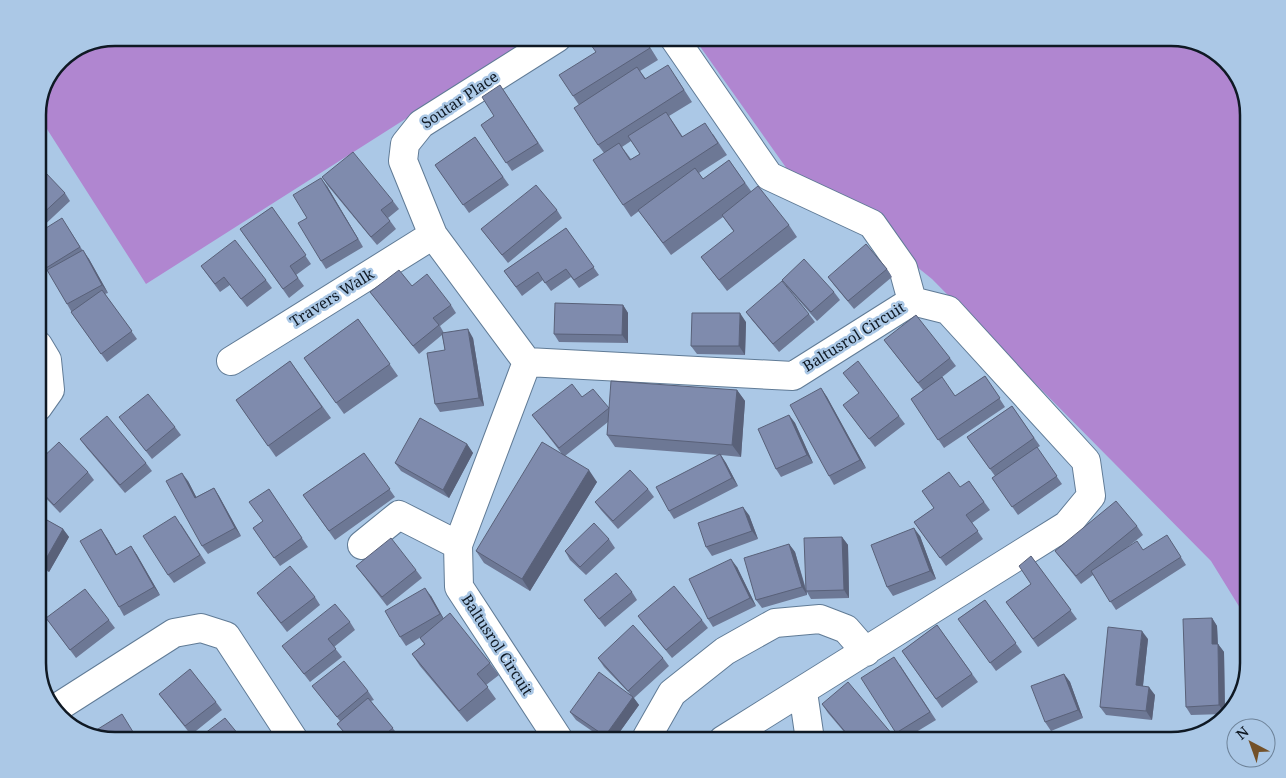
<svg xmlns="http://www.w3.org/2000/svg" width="1286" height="778" viewBox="0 0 1286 778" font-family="'Noto Serif',serif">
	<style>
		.green { fill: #b086d0 }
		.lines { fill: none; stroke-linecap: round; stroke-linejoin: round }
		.minor-casing { stroke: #607b96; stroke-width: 30 }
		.minor { stroke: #fff; stroke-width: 28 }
		.wall { fill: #6d7895; fill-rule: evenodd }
		.shaded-wall { fill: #596179 }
		.building { fill: #7f8bad; stroke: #596179 }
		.labels { text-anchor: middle; stroke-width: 5; stroke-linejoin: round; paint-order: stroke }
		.street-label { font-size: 15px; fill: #0f1924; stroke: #abc8e6 }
		.rim { fill: none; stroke: #0f1924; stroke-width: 2.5 }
	</style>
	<rect width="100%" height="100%" fill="#abc8e6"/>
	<path class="green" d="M115,38H533L146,284L38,115V110L60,60Z
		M694,38H1171L1210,48L1238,76L1248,110V621L1211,561L932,279L820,189L792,176Z"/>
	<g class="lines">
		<defs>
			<path id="minor" d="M674,38L769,176L872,224L903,268L912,301
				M38,345L47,360L50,390L38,407
				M231,361L433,235
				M527,362L433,235L403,161L405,144L421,124L557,38
				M362,545L399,515L458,545
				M803,692L810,740
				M55,709L174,633L201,628L226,636L294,740
				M559,740L459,587L458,545L527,362L793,376L912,301L948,310L1086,461L1091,496L1067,525L723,740
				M649,740L647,737L672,693L725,651L775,623L820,619L846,629L866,652"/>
		</defs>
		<use href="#minor" class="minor-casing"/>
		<use href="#minor" class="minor"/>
	</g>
	<path class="wall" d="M644,38L658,60L640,71L646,79L676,77L692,102L669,116L683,137L713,134L727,155L699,173L703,179L729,160L751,191L789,225L797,237L727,291L701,257L734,232L723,217L671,255L639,211L631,217L623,205L604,153L598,145L579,105L573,96L596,52ZM631,141L640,154L631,159L622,147Z
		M500,85L544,151L512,171L481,125L494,116Z
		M38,129L44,137L38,142Z
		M475,137L509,185L469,213L435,165Z
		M38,177L65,193L70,201L38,231Z
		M322,177L393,201L399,209L388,218L396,229L377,245L328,186Z
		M327,186L363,247L326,269L321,261L307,218Z
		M272,207L311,264L296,275L304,286L289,298L240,229Z
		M557,210L562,218L508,263L481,229Z
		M67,226L83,251L89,259L108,293L105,294L137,339L107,362L71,312V311L67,304L48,270L38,254Z
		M566,228L599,275L579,288L571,277L551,291L543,280L522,296L504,271Z
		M201,266L266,280L272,288L247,307L230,285L220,292Z
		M887,269L892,277L854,309L834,285L828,277Z
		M782,280L834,292L840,300L817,321L788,288Z
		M412,286L451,305L456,313L440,326L444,333L473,338L484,406L440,412L435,404L445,350L442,335L419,354L370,292Z
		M623,305L628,313V343L559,342L554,334Z
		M746,312L809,314L815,322L779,352L752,320Z
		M358,319L398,376L344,414L304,358Z
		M746,322L745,355L697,354L691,346Z
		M884,340L950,358L956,366L941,378L955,396L985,376L1005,407L944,448L911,399L923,390Z
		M290,361L331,418L276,457L236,400Z
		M821,388L827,397L866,468L834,485L829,476Z
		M737,390L745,401L741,457L721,455L726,463L738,486L674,519L669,511L719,455L615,447L607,435L608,422L565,456L597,482L530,591L484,563L476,551L562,454L532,415L609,409Z
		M843,405L899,416L905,424L875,447Z
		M1012,406L1040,446L1037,448L1062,484L1018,515L992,478L995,476L967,437Z
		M789,415L795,423L813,463L781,477L776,469Z
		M119,417L175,427L181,435L152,459Z
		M80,439L146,463L152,471L125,493L86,447Z
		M467,444L473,453L449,498L401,471L395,463Z
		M364,453L395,497L335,540L303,495Z
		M38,462L88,472L94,480L60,513L38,490Z
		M188,481L196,497L214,488L219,496L241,536L208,554L202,546Z
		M969,481L990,510L972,523L983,539L946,566L914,522L934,508Z
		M269,489L308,547L280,566L253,528L263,521Z
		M648,489L654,497L618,529L601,510L595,502Z
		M38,515L63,529L69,537L49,572L38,566Z
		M749,515L758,539L712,556L706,547Z
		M181,524L206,563L174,583L168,575Z
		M1137,526L1143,535L1125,549L1143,550L1172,543L1186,565L1116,610L1093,575L1081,584L1055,551Z
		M920,536L936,579L893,596L887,587Z
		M842,537L848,545L849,598L811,599L807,592V595L762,608L756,600L789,544L795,552L806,589Z
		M107,538L117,555L131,546L137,555L160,595L124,616L119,607Z
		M609,539L615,548L586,575L570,560L565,551Z
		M1031,556L1077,619L1038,647L1006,602L1031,584Z
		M356,566L416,570L422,578L387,606Z
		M737,567L756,606L713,627L708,619Z
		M632,592L637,600L605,627L584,600Z
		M257,593L315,597L320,605L287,632Z
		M431,596L444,619L490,663L499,675L486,685L496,699L467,722L420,666L412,654L424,644L420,638L421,637L406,646L400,637Z
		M985,600L1022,652L996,671L958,619Z
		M638,616L702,620L708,628L672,658L644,624Z
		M46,618L109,620L115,628L76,658Z
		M1212,618L1217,626L1218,644L1224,652L1225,714L1191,715L1186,707Z
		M350,622L355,630L334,647L342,657L310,682L282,646Z
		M937,625L978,682L942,708L902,651Z
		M1148,639L1143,686L1155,695L1152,720L1106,715L1100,707Z
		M598,658H663L669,666L634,698L639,705L614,740H605L576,720L570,712L630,694L604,667Z
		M900,665L936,720L903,740H902L896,733Z
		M1064,674L1070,682L1083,718L1051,731L1045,722Z
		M312,686L368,691L374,700L371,701L399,736L396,738L398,740H350L337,724L340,721Z
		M159,694L216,702L222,710L191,735Z
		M822,704L892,734L896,740H851L828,713Z"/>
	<path class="shaded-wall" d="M643,38H644L658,60L650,48Z
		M321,178L327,186L363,247L358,239Z
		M83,250L89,259L108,293L102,285Z
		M623,305L628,313V343L622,335Z
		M740,313L746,322L745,355L739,346Z
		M468,329L473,338L484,406L479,398Z
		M821,388L827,397L866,468L860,460Z
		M737,390L745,401L741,457L732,445Z
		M789,415L795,423L813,463L807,455Z
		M467,444L473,453L449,498L443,490Z
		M720,454L726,463L738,486L732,478Z
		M589,470L597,482L530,591L522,579Z
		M182,473L188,481L201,506L195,498Z
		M214,488L219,496L241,536L235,528Z
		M743,507L749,515L758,539L752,531Z
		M914,528L920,536L936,579L930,571Z
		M63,529L69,537L49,572L43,564Z
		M101,529L107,538L122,564L116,555Z
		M842,537L848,545L849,598L844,590Z
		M789,544L795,552L807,595L802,587Z
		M131,546L137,555L160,595L154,587Z
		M731,559L737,567L756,606L750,598Z
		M425,588L431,596L446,623L440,614Z
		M1212,618L1217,626L1218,652L1212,644Z
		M1142,631L1148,639L1142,694L1136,685Z
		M1218,644L1224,652L1225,714L1219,705Z
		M1064,674L1070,682L1083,718L1078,710Z
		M1149,687L1155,695L1152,720L1146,711Z
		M633,697L639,705L614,740H608L605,736Z"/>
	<path class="building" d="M586,38H643L650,48L573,96L559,75L596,52Z
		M668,65L684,90L598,145L574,108L637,67L645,79Z
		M500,85L538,143L506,163L481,125L494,116L482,97Z
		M666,112L682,137L705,123L718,143L623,205L593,160L619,143L630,160L640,154L628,136Z
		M475,137L503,177L463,205L435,165Z
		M353,152L393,201L381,210L390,221L371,237L322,177Z
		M729,160L745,183L663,243L638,210L695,168L703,179Z
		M44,171L65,193L38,218V177Z
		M321,178L358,239L321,261L298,223L307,218L293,195Z
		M536,185L557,210L502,255L481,229Z
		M758,186L789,225L719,280L701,257L734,231L722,215Z
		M272,207L306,255L290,266L298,278L283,289L240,229Z
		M62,218L80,247L46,268L38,254V233Z
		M566,228L594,267L574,280L566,269L545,283L538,272L516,287L504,271Z
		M235,240L266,280L241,299L224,277L215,284L201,266Z
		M866,244L887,269L848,301L828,277Z
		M83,250L102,285L67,304L47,270Z
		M804,259L834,292L811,312L782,280Z
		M399,270L412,286L427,274L451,305L433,318L439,325L413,346L370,292Z
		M782,281L809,314L773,344L746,312Z
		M102,290L132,331L101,354L71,312Z
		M555,303L623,305L622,335L554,334Z
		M692,313H740L739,346H691Z
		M916,315L950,358L918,383L884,340Z
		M358,319L390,364L336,403L304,358Z
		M468,329L479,398L435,404L427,353L445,350L442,333Z
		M290,361L322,407L268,446L236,400Z
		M858,361L899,416L869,439L843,405L859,393L843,373Z
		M985,376L1000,398L938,440L911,399L942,377L955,396Z
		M611,381L737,390L732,445L607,435Z
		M572,384L582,397L593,389L609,408L559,448L532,415Z
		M821,388L860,460L829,476L790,405Z
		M148,394L175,427L146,451L119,417Z
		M1012,406L1034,438L990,469L967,437Z
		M789,415L807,455L776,469L758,429Z
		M107,416L146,463L120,485L80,439Z
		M420,418L467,444L443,490L395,463Z
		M59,442L88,472L54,505L38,488V462Z
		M542,442L589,470L522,579L476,551Z
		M1037,447L1057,476L1012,507L992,478Z
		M364,453L390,489L329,531L303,495Z
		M720,454L732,478L669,511L656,487Z
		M630,470L648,489L613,521L595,502Z
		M949,472L960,487L969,481L984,502L966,515L978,531L940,558L914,522L934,508L922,491Z
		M182,473L195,498L214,488L235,528L202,546L166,481Z
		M269,489L302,538L274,558L253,528L263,521L249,502Z
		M1116,501L1137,526L1076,576L1055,551Z
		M743,507L752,531L706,547L698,523Z
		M38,515L63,529L43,564L38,561Z
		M175,516L200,555L168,575L143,536Z
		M594,523L609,539L580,567L565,551Z
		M914,528L930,571L887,587L871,545Z
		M101,529L116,555L131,546L154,587L119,607L80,541Z
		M1167,535L1181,557L1110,602L1091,571L1137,541L1143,550Z
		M842,537L844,590L806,591L804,538Z
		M391,538L416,570L382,597L356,566Z
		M789,544L802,587L756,600L744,558Z
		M1031,556L1071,610L1033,639L1006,602L1031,584L1019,566Z
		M731,559L750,598L708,619L689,579Z
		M290,566L315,597L281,623L257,593Z
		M616,573L632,592L599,619L584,600Z
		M674,586L702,620L666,650L638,616Z
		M425,588L440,614L400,637L385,611Z
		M85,589L109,620L70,650L46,618Z
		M985,600L1016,643L990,663L958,619Z
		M335,604L350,622L328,639L336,649L304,674L282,646Z
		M450,613L490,663L477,674L488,687L459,711L412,654L425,644L420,638Z
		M1212,618V644H1218L1219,705L1186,707L1183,619Z
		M633,625L663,658L628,691L598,658Z
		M937,625L972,674L936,699L902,651Z
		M1108,627L1142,631L1136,685L1149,687L1146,711L1100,707Z
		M894,657L930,712L896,733L861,678Z
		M344,661L368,691L337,717L312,686Z
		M190,669L216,702L185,726L159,694Z
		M599,672L633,697L605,736L570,712Z
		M1064,674L1078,710L1045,722L1031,686Z
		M848,682L892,734L884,740H852L822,704Z
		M368,698L393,728L378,740H351L337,724Z
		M122,714L138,740H115L90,734Z
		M225,718L243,740H196Z
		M395,737L397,740H389Z
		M424,737L426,740H418Z
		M1019,738L1020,740H1013Z"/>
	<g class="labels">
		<g class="street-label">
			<text transform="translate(460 100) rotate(-34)" y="5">Soutar Place</text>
			<text transform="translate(332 298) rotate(-32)" y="5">Travers Walk</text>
			<text transform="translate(854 337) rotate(-32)" y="5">Baltusrol Circuit</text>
			<text transform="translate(497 645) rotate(57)" y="5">Baltusrol Circuit</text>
		</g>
	</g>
	<path d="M0 0H1286V778H0ZM115 46H1171A69 69 0 0 1 1240 115V663A69 69 0 0 1 1171 732H115A69 69 0 0 1 46 663V115A69 69 0 0 1 115 46Z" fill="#abc8e6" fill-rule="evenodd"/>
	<path class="rim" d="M115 46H1171A69 69 0 0 1 1240 115V663A69 69 0 0 1 1171 732H115A69 69 0 0 1 46 663V115A69 69 0 0 1 115 46Z"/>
	<g transform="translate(1251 743) rotate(319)"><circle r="24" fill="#abc8e6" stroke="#6d8298"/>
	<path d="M0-4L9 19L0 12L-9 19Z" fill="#735129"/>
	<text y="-8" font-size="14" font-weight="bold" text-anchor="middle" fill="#0f1924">N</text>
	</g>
</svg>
